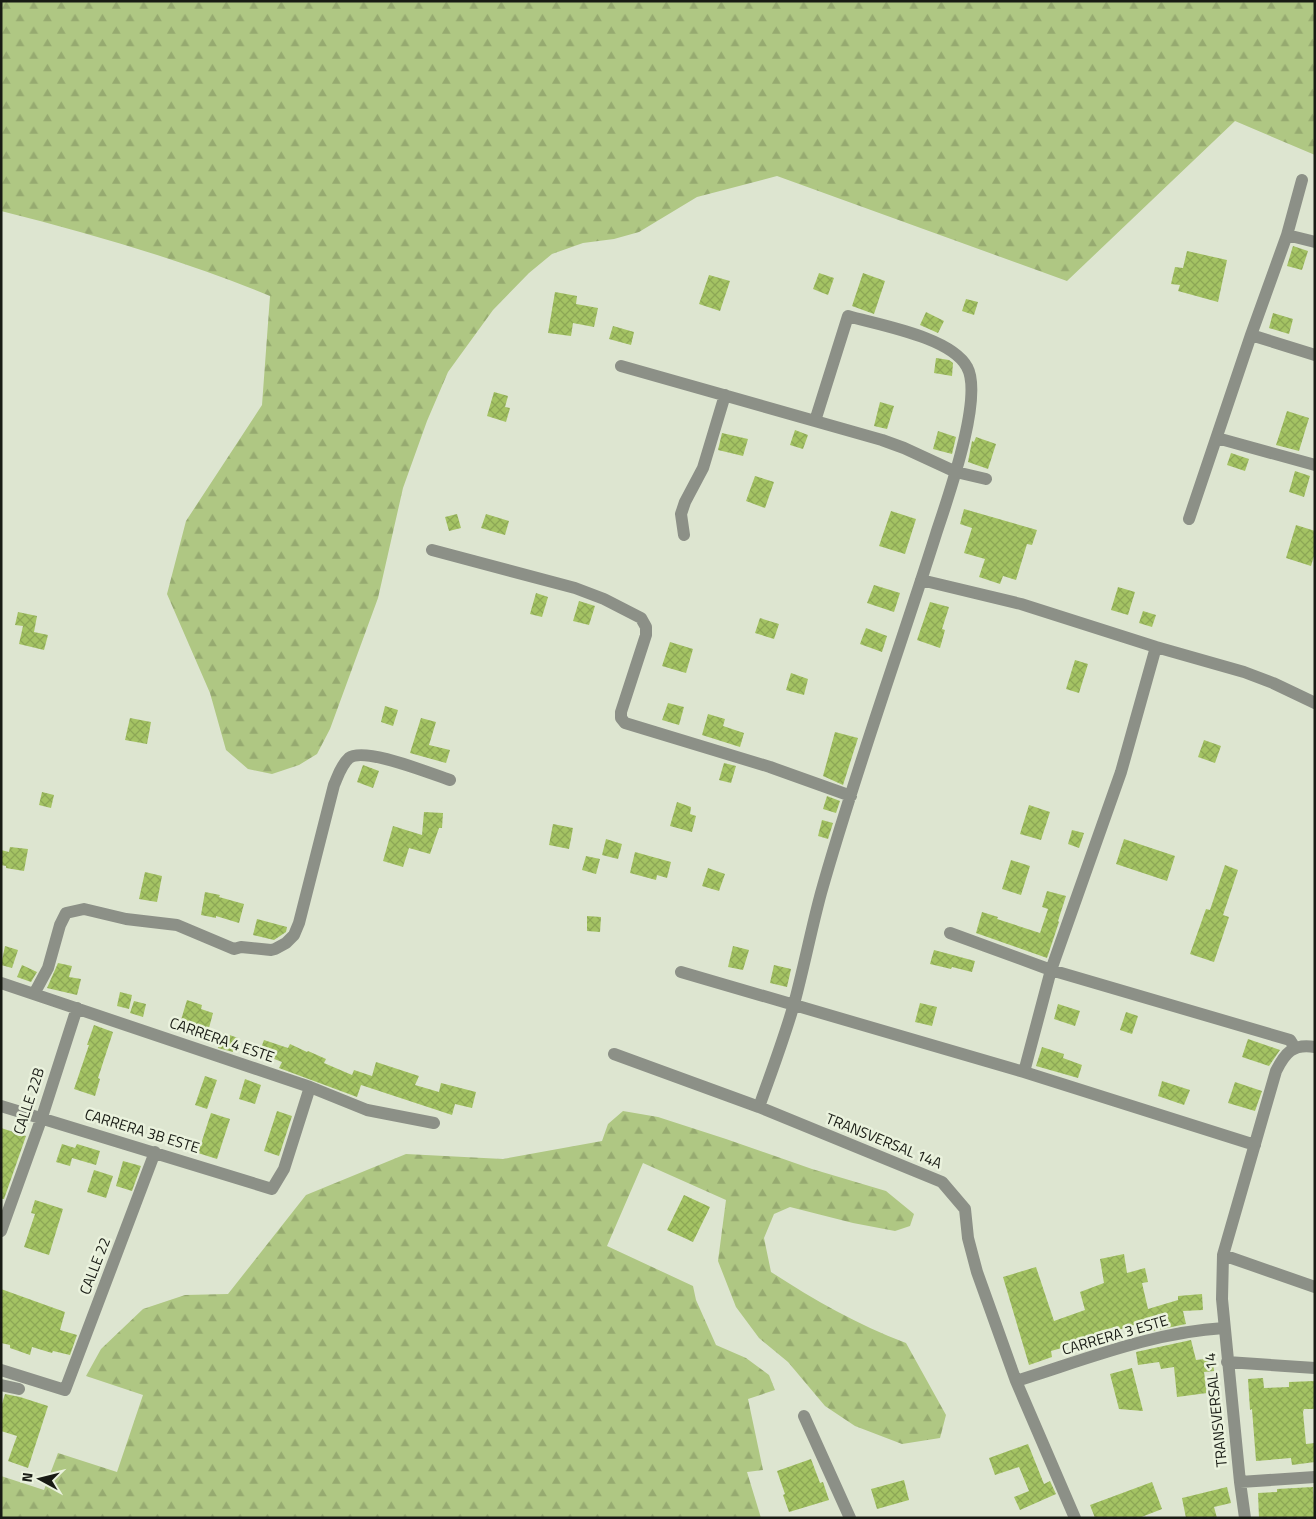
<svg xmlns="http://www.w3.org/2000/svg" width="1316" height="1519" viewBox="0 0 1316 1519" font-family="'Titillium Web',sans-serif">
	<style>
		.forest { fill: url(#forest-firs) }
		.building { fill: url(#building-cross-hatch) }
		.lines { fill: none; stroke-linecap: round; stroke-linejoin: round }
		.street { stroke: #8c9087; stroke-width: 12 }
		.labels { text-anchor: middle; stroke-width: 5; stroke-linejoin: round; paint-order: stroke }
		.street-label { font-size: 15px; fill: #181b14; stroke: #eaf2dd }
	</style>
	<defs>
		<pattern id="forest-firs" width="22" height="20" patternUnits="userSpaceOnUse" patternTransform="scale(1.25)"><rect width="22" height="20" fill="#afc783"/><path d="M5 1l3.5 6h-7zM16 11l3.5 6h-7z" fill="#96aa70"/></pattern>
		<pattern id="building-cross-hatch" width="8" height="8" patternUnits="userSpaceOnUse" patternTransform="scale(1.25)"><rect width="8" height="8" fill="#a4c363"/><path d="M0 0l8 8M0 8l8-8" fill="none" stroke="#8ca755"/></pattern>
	</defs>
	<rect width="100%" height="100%" fill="#dde5d0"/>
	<path class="forest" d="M1,1H1315V155L1235,121L1067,281L777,176L697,197L639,232L614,239L583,243L552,254L529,273L493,310L448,372L427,421L403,488L378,598L330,729L317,754L299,765L272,774L248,769L226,750L210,693L167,594L186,521L262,405L270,296C183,260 92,234 1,211Z
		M623,1111L658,1117L726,1139L812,1169L886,1191L914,1214L910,1226L895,1231L853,1223L790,1207L774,1214L764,1238L771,1272C816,1301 856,1324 906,1343L946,1415L940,1438L902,1444L855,1426L825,1406L788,1362L759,1338L736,1307L718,1261L726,1200L643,1163L607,1246L693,1286L696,1300L716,1345L746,1358L769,1375L775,1390L748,1399L763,1470L747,1472L761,1518H1V1476L44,1490L58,1453L117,1472L143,1395L86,1376L101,1349L143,1309L185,1295L228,1294L306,1195L406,1154L503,1159L602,1141L608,1124Z"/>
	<path class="building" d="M1293,246L1308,251L1302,270L1287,266Z
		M1187,251L1227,260L1218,302L1178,291L1180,285L1171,284L1175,267L1183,268Z
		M819,273L834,278L828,295L813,289Z
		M863,273L885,281L874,314L852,306Z
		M709,275L730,281L720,311L699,304Z
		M555,292L577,296L576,304L598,308L594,327L573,323L571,336L548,333Z
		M966,299L978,302L974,315L962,311Z
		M926,312L944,321L938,333L920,325Z
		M1273,313L1293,319L1289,334L1269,328Z
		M613,326L634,332L631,345L609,339Z
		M936,358L949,360L953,363L952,376L934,373Z
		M494,392L508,396L505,407L510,408L506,422L487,416Z
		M880,402L894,406L887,429L874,426Z
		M1287,411L1309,418L1299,451L1276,445Z
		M795,430L808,435L803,449L790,445Z
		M938,431L956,437L952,454L933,449Z
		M722,433L748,439L743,456L718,450Z
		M976,437L996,444L988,469L968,462L972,441L974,442Z
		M1231,453L1249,459L1245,471L1227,465Z
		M1295,471L1310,476L1304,497L1289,492Z
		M755,476L774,482L765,508L746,501Z
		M964,509L1037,530L1032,545L1027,544L1016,580L1003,576L1000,584L979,577L985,559L964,553L972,528L960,524Z
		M891,511L916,519L905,554L879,546Z
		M457,514L461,528L449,531L445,517Z
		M486,514L509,521L505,535L481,528Z
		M1296,525L1315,531V553L1311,566L1286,558Z
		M874,585L900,593L894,612L867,603Z
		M1118,587L1135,592L1128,615L1111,610Z
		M536,593L548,597L542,617L530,614Z
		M579,601L595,606L589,625L573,621Z
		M930,602L949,607L942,629L945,630L940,648L917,640Z
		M1143,611L1156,615L1152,627L1139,623Z
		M18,612L37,616L34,632L48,635L44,650L19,644L23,626L15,625Z
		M760,618L779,624L774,639L755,633Z
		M866,628L887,636L882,652L860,644Z
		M670,642L693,649L686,673L662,666Z
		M1075,660L1088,664L1079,693L1066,689Z
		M791,673L808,679L804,695L786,690Z
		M668,703L684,707L679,725L662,720Z
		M385,706L398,710L393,726L381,722Z
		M708,714L725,719L723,726L744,733L740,747L702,735Z
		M130,718L151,722L147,744L125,740Z
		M421,718L436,722L429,745L450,750L446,763L410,753Z
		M835,732L858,738L843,785L823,776Z
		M1204,740L1221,746L1215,763L1198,757Z
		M724,763L736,766L731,783L719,780Z
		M363,765L379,771L373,788L357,782Z
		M42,792L54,795L51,808L39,805Z
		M827,796L840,801L836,813L823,809Z
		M677,802L691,807L690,814L696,816L692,832L670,826Z
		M1029,805L1050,812L1041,840L1020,834Z
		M424,812L443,813L442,828H439L430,854L409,848L403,867L383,861L393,826L422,835Z
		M822,820L833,823L828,839L818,836Z
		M553,824L573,828L569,849L549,845Z
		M1072,830L1084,833L1079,848L1068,844Z
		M606,839L622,844L618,859L602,855Z
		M1124,839L1175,856L1167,881L1116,864Z
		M10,847L28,849L24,871L6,868V866L1,865V850L9,852Z
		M635,852L671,862L667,878L657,875L656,880L630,873Z
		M586,856L600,859L596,874L582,870Z
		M1011,860L1030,866L1021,895L1002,889Z
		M1225,865L1238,870L1223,915L1229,917L1214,962L1190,954L1206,909L1210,910Z
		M708,868L725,874L719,891L702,886Z
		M145,872L162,876L157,902L139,899Z
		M1047,891L1066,896L1058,921L1059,922L1047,958L976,933L982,912L998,917L997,919L1040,933L1048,909L1042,907Z
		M205,892L220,895L219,897L244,904L239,923L216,916V918L201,915Z
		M587,916L601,917L600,932L587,931Z
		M257,919L287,927L286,932L274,940L253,935Z
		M5,946L18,950L12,968L1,965Z
		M733,946L749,950L743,970L728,967Z
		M934,950L975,961L972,972L952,967L951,969L930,964Z
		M58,963L72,966L69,977L81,979L77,995L47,988Z
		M22,965L37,972L31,982L17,977Z
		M774,965L791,969L787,987L770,983Z
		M120,992L132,995L129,1009L117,1006Z
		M187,1000L202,1005L201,1009L213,1013L209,1028L181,1020Z
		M134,1001L146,1004L143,1017L130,1013Z
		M920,1003L937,1007L932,1026L915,1022Z
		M1058,1004L1080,1011L1075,1026L1054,1019Z
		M1126,1012L1138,1016L1132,1034L1120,1030Z
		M94,1025L113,1032L98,1078L100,1079L95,1096L74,1089L89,1045H87Z
		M224,1033L238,1038L233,1052L218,1048Z
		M1248,1039L1280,1050L1269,1066L1242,1057Z
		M264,1040L288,1048L290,1044L307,1052L308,1051L326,1059L324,1063L352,1075L354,1070L372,1076L376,1062L419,1076L415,1085L439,1092L441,1083L476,1092L472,1108L455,1104L452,1115L361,1085L357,1097L279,1068L282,1062L259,1053Z
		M1042,1047L1064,1054L1063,1058L1082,1065L1078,1078L1036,1066Z
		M205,1076L217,1080L207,1109L195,1105Z
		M245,1079L261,1085L255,1104L239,1099Z
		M1162,1081L1190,1090L1184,1105L1158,1096Z
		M1235,1082L1262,1091L1255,1111L1228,1103Z
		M277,1111L292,1116L279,1156L264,1151Z
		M211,1113L230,1119L217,1159L198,1153Z
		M1,1128L26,1136L4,1199H1Z
		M62,1144L75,1148L77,1144L100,1151L96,1165L72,1158L70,1166L56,1162Z
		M123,1161L141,1166L132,1191L116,1186Z
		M94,1170L113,1176L106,1198L87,1192Z
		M684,1195L710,1207L693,1242L667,1230Z
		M35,1200L63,1209L49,1255L24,1247L35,1214L31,1213Z
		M1124,1254L1127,1273L1145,1268L1148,1282L1142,1283L1148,1309L1178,1300V1296L1202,1294L1203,1310L1183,1311L1186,1324L1143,1333L1140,1323L1115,1331L1114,1327L1064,1344L1065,1347L1051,1351L1052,1357L1029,1365L1003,1277L1036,1267L1054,1321L1085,1310L1080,1292L1104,1283L1100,1259Z
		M1,1289L65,1312L60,1330L77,1335L70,1355L53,1351L52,1353L32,1347L30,1355L10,1348V1345L1,1343Z
		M1191,1340L1196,1360L1213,1358L1214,1371L1204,1372L1207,1393L1177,1397L1174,1367L1161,1369L1159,1362L1138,1365L1136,1352Z
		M1132,1368L1143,1411L1119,1409L1110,1374Z
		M1263,1378L1264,1388L1289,1387V1382L1315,1381V1409H1304L1303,1412L1306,1444L1315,1443V1462L1292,1465L1291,1458L1256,1461L1252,1409L1250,1410L1248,1379Z
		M5,1394L20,1397L48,1406L28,1468L8,1461L17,1436L1,1431V1407Z
		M1028,1444L1044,1484L1050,1481L1056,1494L1020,1510L1014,1497L1029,1491L1019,1467L995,1475L989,1458Z
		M811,1459L820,1483L823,1482L829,1500L789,1512L783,1495L785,1494L777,1471Z
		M904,1480L909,1500L877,1509L871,1489Z
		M1152,1482L1162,1509L1139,1518H1095L1090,1505Z
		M1227,1487L1231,1503L1214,1507L1217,1518H1186L1182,1498Z
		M1313,1487L1315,1518H1259L1258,1493L1277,1492V1489Z"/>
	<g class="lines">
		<path class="street" d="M1287,235L1315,242
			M1251,335L1315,355
			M621,366L882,440L904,448L956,472L986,479
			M1217,438L1315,465
			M1189,519L1251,335L1287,235L1302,180
			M684,535L681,514L685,502L703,468L725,395
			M432,550L575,588L604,599L641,618L646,627V635L621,712V718L625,723L770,767L851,796
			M921,580L1021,604L1156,647L1244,672L1273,683L1315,703
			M950,933L1051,970L1290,1040L1295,1048
			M681,972L1024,1072L1255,1145
			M1,983L310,1087L367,1110L434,1123
			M34,994L48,968L60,925L66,913L84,909L126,919L177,925L234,949L241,947L271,950L275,949L286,943L294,935L299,923L334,785C338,776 341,765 349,758C364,746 431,774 450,780
			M614,1054L759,1107L942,1182L965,1209L968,1238L977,1272L1016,1381L1075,1518
			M1024,1072L1051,970L1121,772L1156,647
			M1,1106L272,1189L284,1169L310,1087
			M759,1107C771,1073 784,1039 794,1004C804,967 811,930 821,893C855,772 898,654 936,534C947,500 984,397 967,367C951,337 879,325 848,316L815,421
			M1,1231L42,1117L77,1008
			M1223,1255L1315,1287
			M1227,1362L1315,1368
			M1,1370L65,1390L155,1152
			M1016,1381C1084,1360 1153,1332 1224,1328
			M1,1385L19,1389
			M804,1416L850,1518
			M1240,1482L1315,1477
			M1245,1518L1240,1482L1222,1299L1223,1255L1276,1071C1285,1053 1293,1043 1315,1047"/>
	</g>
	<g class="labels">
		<g class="street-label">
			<text transform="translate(222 1040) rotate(19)" y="5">CARRERA 4 ESTE</text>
			<text transform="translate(29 1101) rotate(-72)" y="5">CALLE 22B</text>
			<text transform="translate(142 1131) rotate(17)" y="5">CARRERA 3B ESTE</text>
			<text transform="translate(884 1141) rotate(22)" y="5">TRANSVERSAL 14A</text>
			<text transform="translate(95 1266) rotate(-69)" y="5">CALLE 22</text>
			<text transform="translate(1115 1335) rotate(-16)" y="5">CARRERA 3 ESTE</text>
			<text transform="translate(1216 1410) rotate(-96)" y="5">TRANSVERSAL 14</text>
		</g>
	</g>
	<rect width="1316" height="1519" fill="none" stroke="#181b14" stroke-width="5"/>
	<g transform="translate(40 1479) rotate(277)" stroke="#eaf2dd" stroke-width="4" paint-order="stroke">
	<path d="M0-4L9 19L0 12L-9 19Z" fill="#181b14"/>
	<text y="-8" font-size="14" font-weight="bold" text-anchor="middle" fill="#181b14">N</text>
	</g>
</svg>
